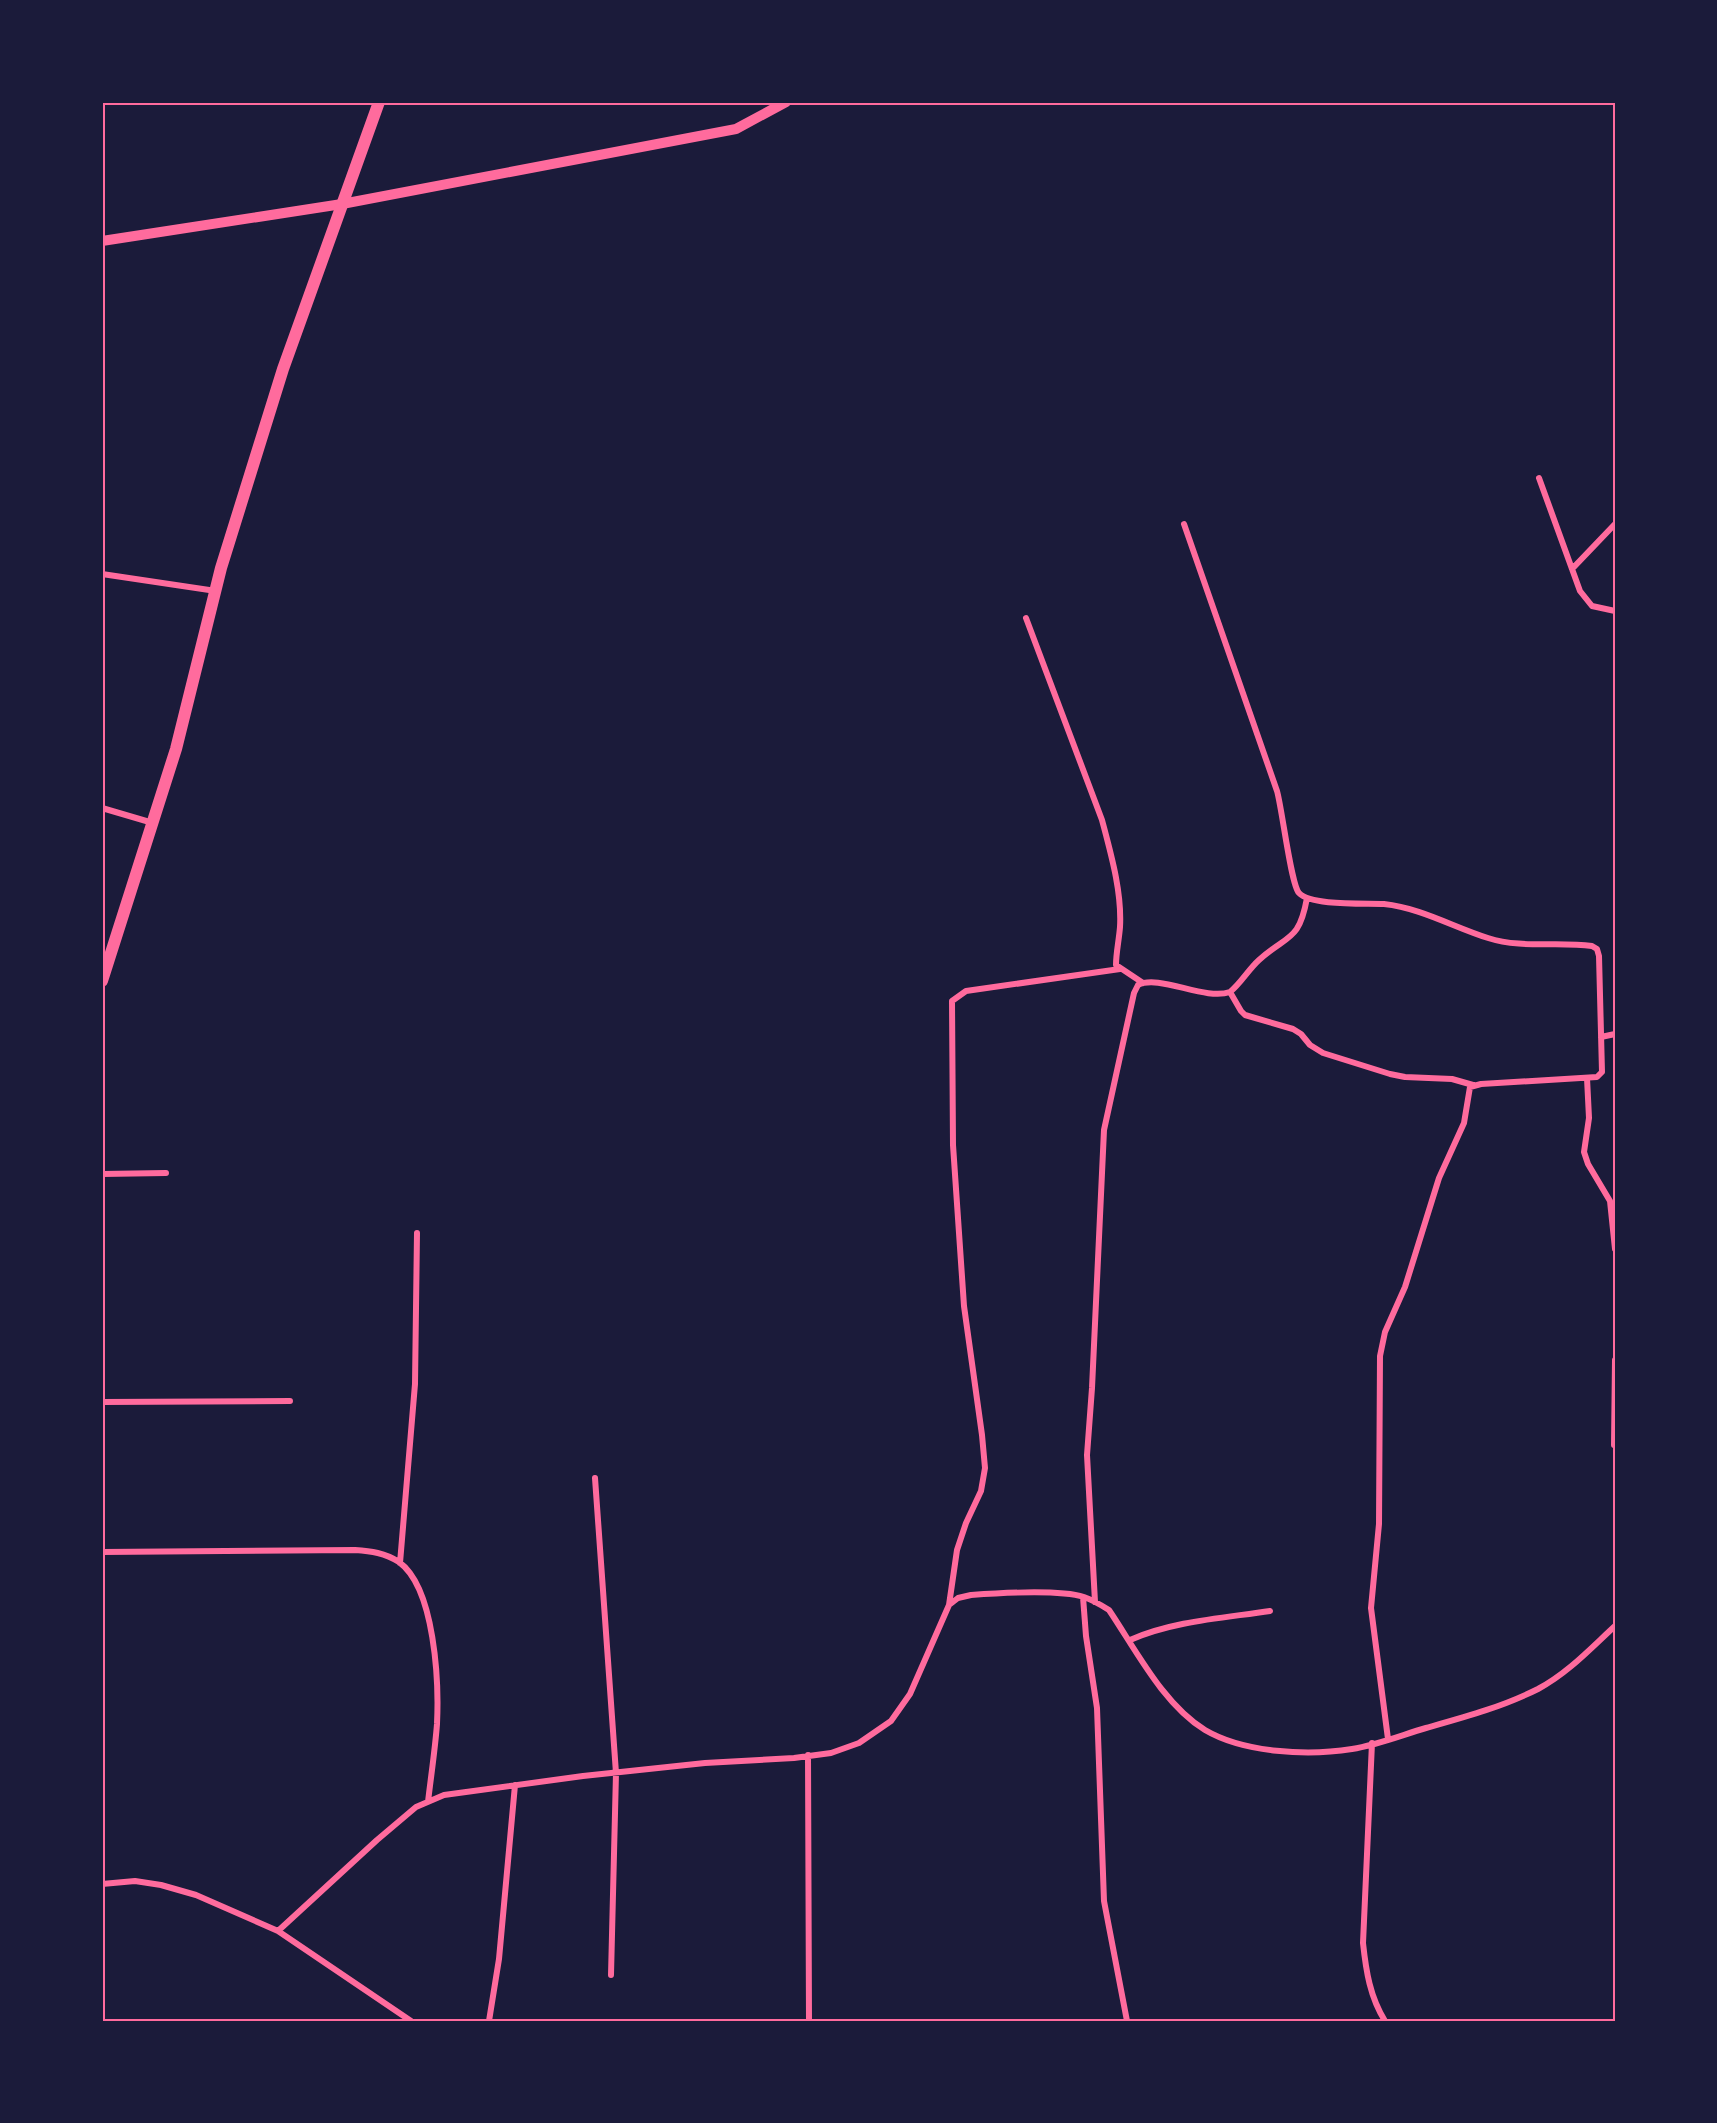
<svg xmlns="http://www.w3.org/2000/svg" width="1717" height="2123" viewBox="0 0 1717 2123" font-family="Rubik,sans-serif">
	<style>
		.lines { fill: none; stroke-linecap: round; stroke-linejoin: round }
		.minor { stroke: #ff6b9d; stroke-width: 6 }
		.tertiary { stroke: #ff6b9d; stroke-width: 10 }
		.secondary { stroke: #ff6b9d; stroke-width: 12 }
		.neatline { fill: none; stroke: #ff6b9d; stroke-width: 2 }
	</style>
	<rect width="100%" height="100%" fill="#1b1b3a"/>
	<g class="lines">
		<path class="minor" d="M1539,478L1580,591L1592,606L1615,611
			M1184,524L1277,791C1282,808 1291,885 1299,893C1311,906 1365,903 1384,904C1421,908 1453,927 1488,938C1522,949 1558,941 1592,946L1597,949L1599,956L1602,1072L1597,1077L1481,1084L1470,1087L1464,1123L1439,1178L1405,1287L1385,1332L1380,1356L1379,1524L1371,1608L1388,1739
			M1572,569L1615,524
			M102,574L216,591
			M1026,618L1102,820C1111,854 1122,892 1120,927C1119,940 1116,953 1116,965L1143,983
			M102,808L153,823
			M1230,992L1241,1011L1245,1015L1293,1029L1301,1034L1310,1045L1323,1053L1390,1074L1405,1077L1452,1079L1473,1085
			M1601,1037L1615,1034
			M1587,1078L1589,1118L1584,1152L1588,1164L1610,1201L1615,1249
			M102,1174L166,1173
			M102,1402L290,1401
			M1614,1445L1615,1360
			M595,1478L616,1773L611,1975
			M102,1552L355,1550C371,1551 385,1553 399,1562C435,1588 439,1682 437,1724C435,1750 431,1776 428,1802
			M400,1563L415,1384L417,1233
			M1083,1597L1086,1636L1097,1708L1104,1901L1127,2021
			M1095,1602L1087,1455L1092,1388L1104,1130L1134,993L1138,985C1159,974 1205,1001 1230,992C1241,983 1248,970 1259,960C1288,934 1299,942 1307,898
			M949,1605L957,1550L966,1523L981,1491L985,1468L982,1435L964,1306L953,1145L952,1001L966,991L1120,969
			M1130,1640C1173,1621 1224,1618 1270,1611
			M1372,1743L1363,1943C1366,1971 1370,1997 1385,2021
			M808,1755L809,2021
			M102,1884L135,1881L161,1885L196,1895L278,1931L411,2021
			M278,1931L377,1840L416,1807L444,1795L583,1776L705,1763L794,1758L831,1753L859,1743L891,1721L910,1694L949,1605L958,1598L971,1595C999,1593 1058,1589 1084,1597C1093,1600 1101,1605 1109,1610C1136,1650 1163,1704 1205,1730C1244,1753 1308,1756 1352,1749C1377,1745 1402,1735 1426,1728C1465,1717 1502,1707 1538,1689C1568,1673 1591,1648 1615,1626
			M489,2021L499,1959L515,1785"/>
		<path class="tertiary" d="M102,241L342,204L736,129L786,102"/>
		<path class="secondary" d="M102,981L176,749L221,568L283,369L379,102"/>
	</g>
	<rect width="1717" height="2123" fill="none" stroke="#1b1b3a" stroke-width="207"/>
	<rect x="104" y="104" width="1510" height="1916" class="neatline"/>
</svg>
